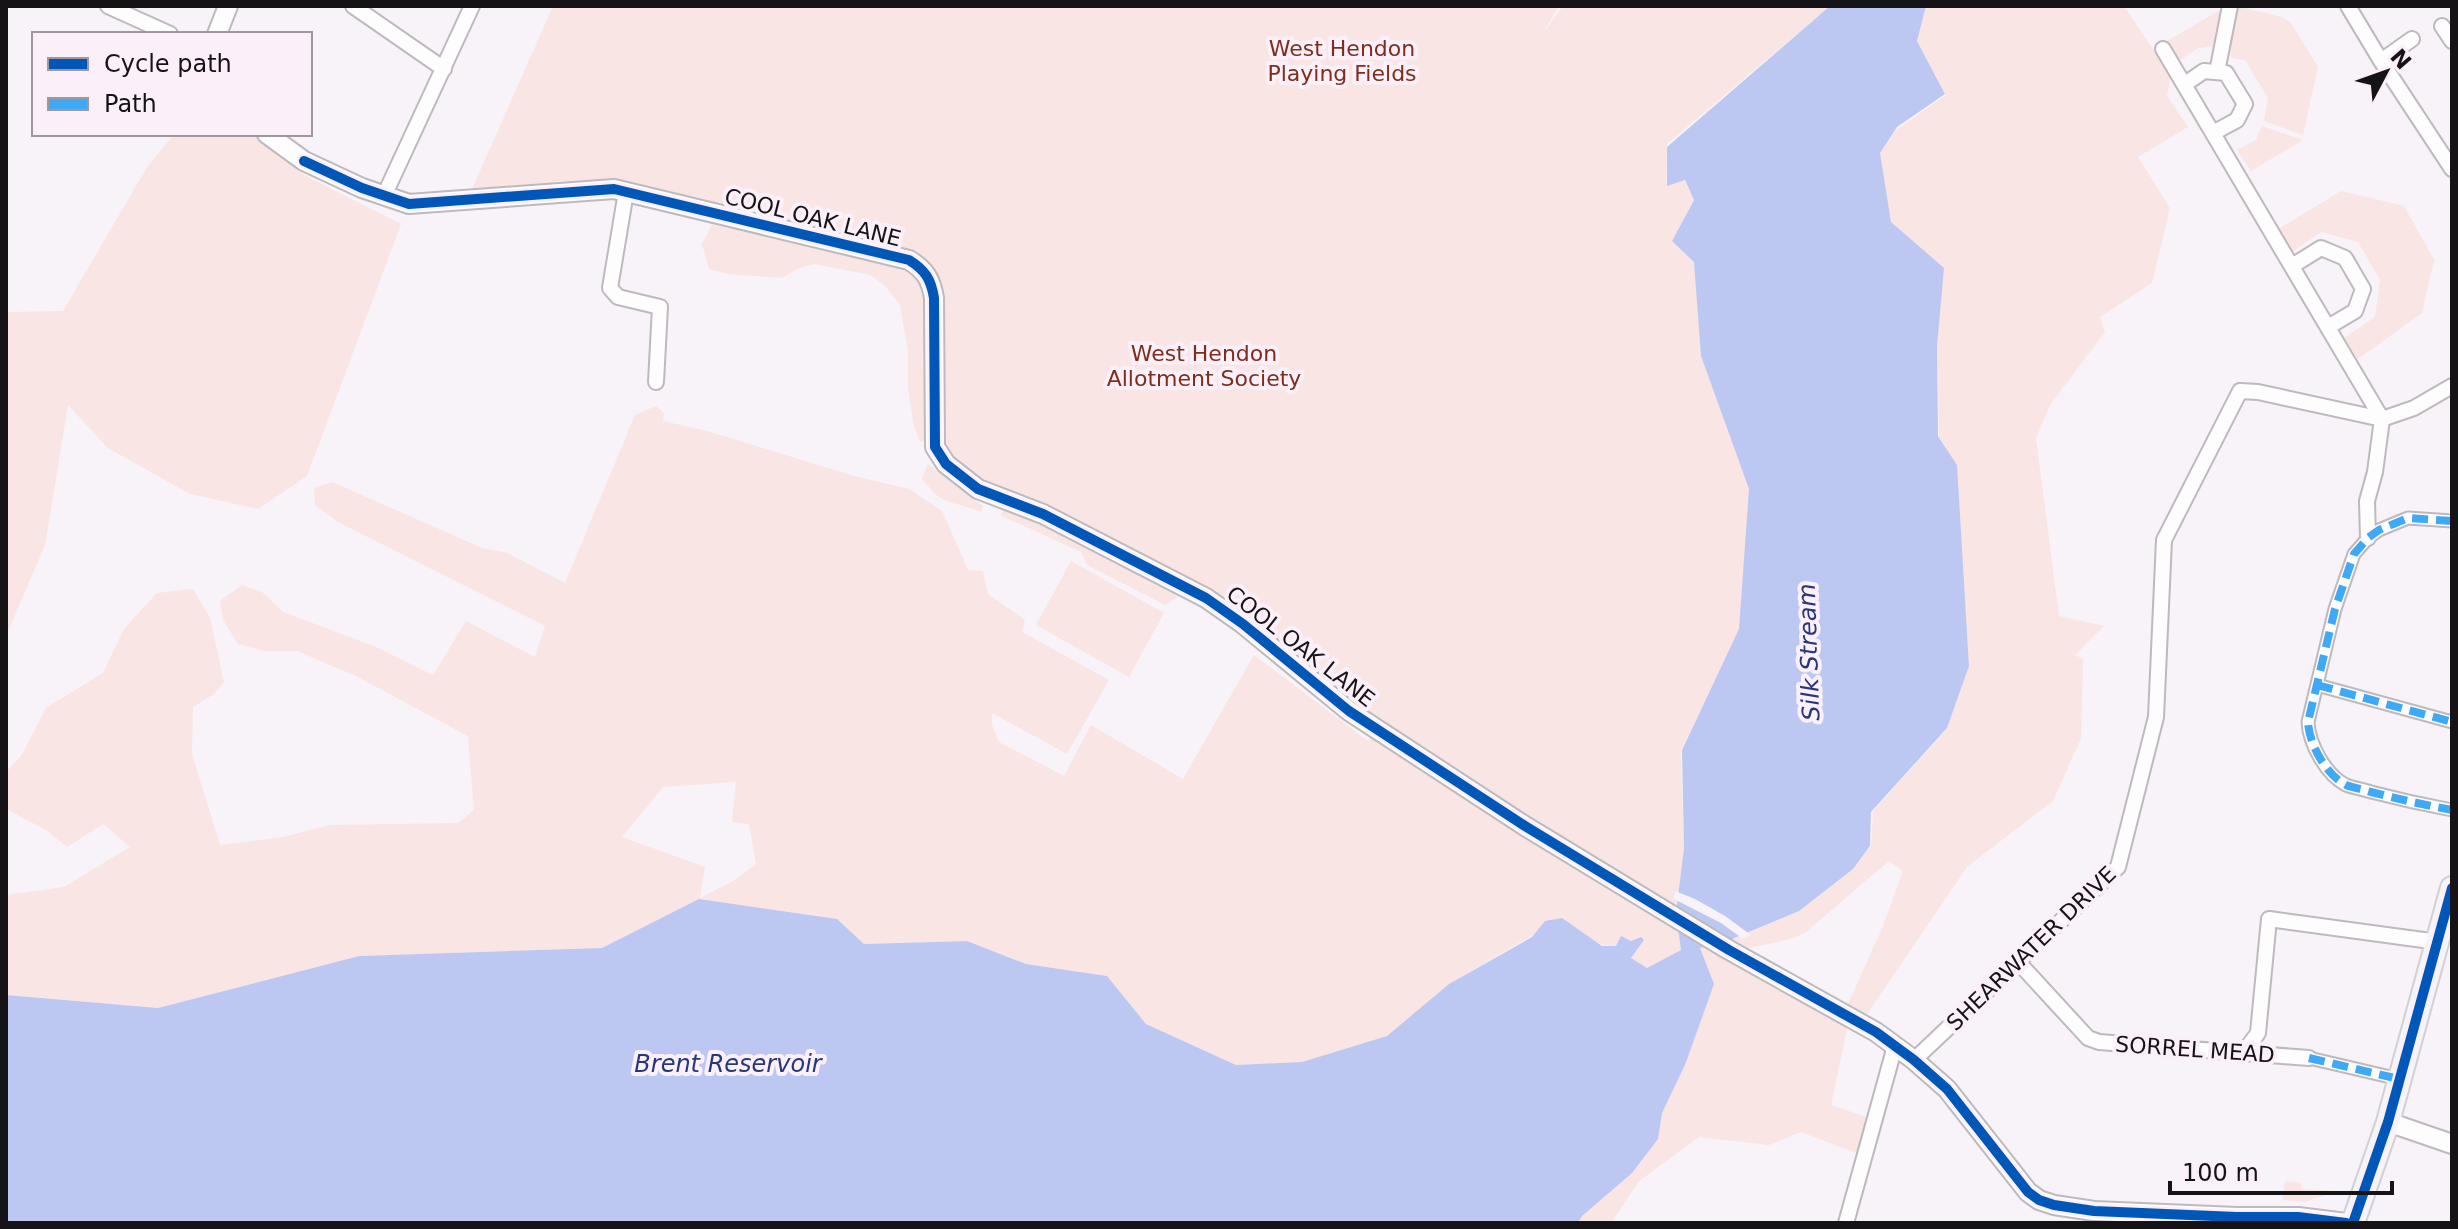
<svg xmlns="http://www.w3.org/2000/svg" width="2458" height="1229" viewBox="0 0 2458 1229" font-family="'DejaVu Sans',sans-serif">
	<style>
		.green { fill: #f8e5e4; fill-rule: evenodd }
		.water { fill: #bcc8f2 }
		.pier { fill: #f8f3f8 }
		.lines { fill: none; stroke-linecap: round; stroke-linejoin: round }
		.pedestrian-casing { stroke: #beb9bd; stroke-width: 15 }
		.minor-casing { stroke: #beb9bd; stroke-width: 18 }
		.tertiary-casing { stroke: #beb9bd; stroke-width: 22 }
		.primary-casing { stroke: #d3d0d3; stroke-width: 26 }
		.pedestrian { stroke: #fefdfe; stroke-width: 11 }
		.minor { stroke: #fefdfe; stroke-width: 14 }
		.tertiary { stroke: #fefdfe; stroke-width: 18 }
		.primary { stroke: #f5f4f8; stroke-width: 22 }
		.quiet { stroke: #3fa9f5; stroke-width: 8; stroke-dasharray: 16 8; stroke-linecap: butt }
		.cycleway-casing { stroke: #fbf0f9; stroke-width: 15 }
		.cycleway { stroke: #0057b8; stroke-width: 10 }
		.labels { text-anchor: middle; stroke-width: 8; stroke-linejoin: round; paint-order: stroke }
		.park-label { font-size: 22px; fill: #7f2e1c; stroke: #fbf0f9 }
		.street-label { font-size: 22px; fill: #161316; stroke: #fbf0f9 }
		.water-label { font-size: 24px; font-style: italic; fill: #27377b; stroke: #fbf0f9 }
	</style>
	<rect width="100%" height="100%" fill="#f8f3f8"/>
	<path class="green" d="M553,6H1559L1540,37L1563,6H1830L1667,144L1666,184L1684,180L1694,199L1672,241L1695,260L1701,356L1749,487L1741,626L1681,750L1684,848L1676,913L1681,950L1647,968L1631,958L1644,940C1633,941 1623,946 1612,946C1594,947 1577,929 1562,918L1449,984L1387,1036L1302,1062L1236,1065L1146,1024L1107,976L1026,964L967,941L864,944L840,922L700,899L602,948L359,956L158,1008L6,995V895L64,887L130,847L103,824L67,847L46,830L6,809V772L21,756L46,708L103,673L124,629L157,593L193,589L210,618L224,682L214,694L193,707L192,754L220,845L283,837L330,825L458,823L474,810L468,736L356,676L297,651H265L238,644L223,620L220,601L242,585L262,592L283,612L376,647L433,675L466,621L535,657L545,626L338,522L315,505L314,488L332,482L482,548L507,553L565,583L635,415L656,406L664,413L663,421L707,431L854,476L909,489L942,511L968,570L983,571L988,594L1025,620L1022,632L1109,680L1067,754L992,713V725L999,742L1064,776L1091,725L1183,779L1254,655L1368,741L1383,720L1362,711L1316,676L1224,597L1053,508L973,476L946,452L944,294C940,276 936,267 920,258L563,186V181H557L556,185L472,189ZM736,782L732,822L749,824L756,864L735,880L700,898L705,867L622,837L663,787Z
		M1926,6H2124L2171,76L2167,96L2188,127L2138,157L2170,208L2152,283L2100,317L2105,332L2050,405L2036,438L2059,616L2104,626L2075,655L2083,659L2081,738L2053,801L1967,867L1867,1014L1848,1004L1883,926L1903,871L1889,861L1806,932C1788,942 1766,944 1745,949L1727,941L1799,911L1853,869L1871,846L1873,811L1946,730L1969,664L1956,464L1939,437L1937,345L1943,270L1891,222L1879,153L1896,130L1946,95L1917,41Z
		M2240,7L2282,17L2291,23L2318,67L2303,135L2264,121L2268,98L2245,60L2232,58L2227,47L2234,13Z
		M2222,9L2217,46L2198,48L2179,61L2167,41Z
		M2262,126L2303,140L2251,171L2237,150L2256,140Z
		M174,134H253L304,175L401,224L307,476L258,509L190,494L108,448L68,405L45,545L6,636V312L63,311L146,169Z
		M2341,191L2404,206L2434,260L2422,313L2358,359L2344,338L2375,317L2380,280L2358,242L2321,232L2291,253L2277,230Z
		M712,225L903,265L924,282L933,436L920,442L914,426L908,389V351L900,305L886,287L871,275L814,264L797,269L782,278L728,274L709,269L702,244Z
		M928,464L983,506L981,512C951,499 943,508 922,478Z
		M1006,508L1049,524L1165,585L1178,597L1165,605L1087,565L1081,552L1000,515Z
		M1071,561L1164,613L1129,677L1036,625Z
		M1710,946L1848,1025L1831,1105L1875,1120L1864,1156L1801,1132L1769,1145L1699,1137L1639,1181L1611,1223H1578L1582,1216L1657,1139L1662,1113L1685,1065L1713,984L1700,948Z
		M2285,1181L2301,1183V1189L2337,1191L2305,1202L2282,1200Z"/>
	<path class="water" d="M1830,6H1926L1917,41L1945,94L1897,127L1880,153L1891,222L1944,268L1937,346L1938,436L1957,465L1969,666L1947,728L1871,812L1870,846L1853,869L1799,911L1727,941L1700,948L1714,984L1685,1065L1662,1113L1658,1139L1632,1173L1582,1216L1578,1223H6V995L158,1008L359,956L602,948L699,899L837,919L864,944L967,941L1026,964L1107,976L1146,1024L1236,1065L1302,1062L1387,1036L1449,984L1532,937L1545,921L1562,918L1602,946H1616L1621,936L1631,941L1641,937L1644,940L1631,958L1647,968L1681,950L1676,913L1684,848L1682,750L1739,629L1749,489L1701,356L1694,262L1672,241L1694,200L1685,180L1667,186V147Z"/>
	<path class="pier" d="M1675,891L1695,899L1725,916L1751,935L1743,939L1721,923L1674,899Z"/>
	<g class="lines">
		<defs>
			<path id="pedestrian" d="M2452,521L2408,518L2379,530L2368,538L2354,554L2335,609L2308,722C2309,744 2326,775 2346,785C2353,788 2363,789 2371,792C2398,799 2425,805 2452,810
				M2317,685L2452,722
				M2309,1058L2399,1079"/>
			<path id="minor" d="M108,6L170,34
				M353,6L444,69
				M2348,6L2381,61L2452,169
				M2442,26L2452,41
				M2163,49L2382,419
				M2381,61L2412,39
				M2217,72L2230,6
				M2185,84L2204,71L2226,73L2245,104L2237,120L2213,133
				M626,192L610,288L618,297L660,307L656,382
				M384,196L472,6
				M2292,266L2321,248L2345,258L2363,289L2355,311L2328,327
				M2368,538L2367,501L2375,472L2382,419L2414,408L2452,386
				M2019,963L2088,1038L2099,1042L2309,1058
				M2244,1052L2258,1033L2269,919L2438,942
				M1914,1060L2118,867L2156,717L2164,540L2240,391L2258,392L2382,419
				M1846,1223L1895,1046"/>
			<path id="tertiary" d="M217,34L228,6
				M267,134L304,161L362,188L409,204L614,189L909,260C925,270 931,279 934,298L935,447L946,464L978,489L1043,514L1206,598L1243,624L1349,711L1525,826L1729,950L1876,1032L1914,1060L1947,1089L2028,1192L2039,1200L2054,1205L2094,1211L2237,1217H2298L2346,1223
				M2388,1122L2452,1144"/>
			<path id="primary" d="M2353,1223L2388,1122L2452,888"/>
		</defs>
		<use href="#pedestrian" class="pedestrian-casing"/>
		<use href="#minor" class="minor-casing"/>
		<use href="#tertiary" class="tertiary-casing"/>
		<use href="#primary" class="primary-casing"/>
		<use href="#pedestrian" class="pedestrian"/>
		<use href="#minor" class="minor"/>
		<use href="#tertiary" class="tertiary"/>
		<use href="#primary" class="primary"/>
		<path class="quiet" d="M2452,521L2408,518L2379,530L2368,538L2354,554L2335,609L2308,722C2309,744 2326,775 2346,785C2353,788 2363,789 2371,792C2398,799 2425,805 2452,810
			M2317,685L2452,722
			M2309,1058L2399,1079"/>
		<defs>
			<path id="cycleway" d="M304,161L362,188L409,204L614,189L909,260C925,270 931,279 934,298L935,447L946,464L978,489L1043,514L1206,598L1243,624L1349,711L1525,826L1729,950L1876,1032L1914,1060L1947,1089L2028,1192L2039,1200L2054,1205L2094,1211L2237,1217H2298L2346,1223
				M2353,1223L2388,1122L2452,888"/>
		</defs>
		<use href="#cycleway" class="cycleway-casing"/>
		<use href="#cycleway" class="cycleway"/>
	</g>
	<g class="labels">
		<g class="park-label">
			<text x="1342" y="56">West Hendon<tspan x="1342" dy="25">Playing Fields</tspan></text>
			<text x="1204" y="361">West Hendon<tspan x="1204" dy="25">Allotment Society</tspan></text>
		</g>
		<g class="street-label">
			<text transform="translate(813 217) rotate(14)" y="8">COOL OAK LANE</text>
			<text transform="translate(1301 646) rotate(38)" y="8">COOL OAK LANE</text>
			<text transform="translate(2031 948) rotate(-44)" y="8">SHEARWATER DRIVE</text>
			<text transform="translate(2195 1049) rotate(4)" y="8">SORREL MEAD</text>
		</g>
		<g class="water-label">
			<text transform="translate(1809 652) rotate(-92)" y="8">Silk Stream</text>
			<text x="728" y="1072">Brent Reservoir</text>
		</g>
	</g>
	<rect width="2458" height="1229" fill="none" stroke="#161316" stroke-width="16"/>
	<rect x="32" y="32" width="280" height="104" fill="#fbf0f9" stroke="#9f989e" stroke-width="2"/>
	<rect x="48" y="58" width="40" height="12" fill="#0057b8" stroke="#9f989e" stroke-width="2"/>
	<text x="104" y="72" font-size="24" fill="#161316">Cycle path</text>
	<rect x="48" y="98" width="40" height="12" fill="#3fa9f5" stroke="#9f989e" stroke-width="2"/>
	<text x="104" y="112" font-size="24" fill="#161316">Path</text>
	<g transform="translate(2386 72) rotate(49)" stroke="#fbf0f9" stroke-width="6" paint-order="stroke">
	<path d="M0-6L14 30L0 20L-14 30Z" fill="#161316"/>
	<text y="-12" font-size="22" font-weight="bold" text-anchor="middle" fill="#161316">N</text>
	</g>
	<path d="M2170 1181v12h222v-12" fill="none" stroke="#161316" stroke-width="4"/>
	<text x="2182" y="1181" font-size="24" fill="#161316" stroke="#fbf0f9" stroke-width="6" paint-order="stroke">100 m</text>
</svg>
